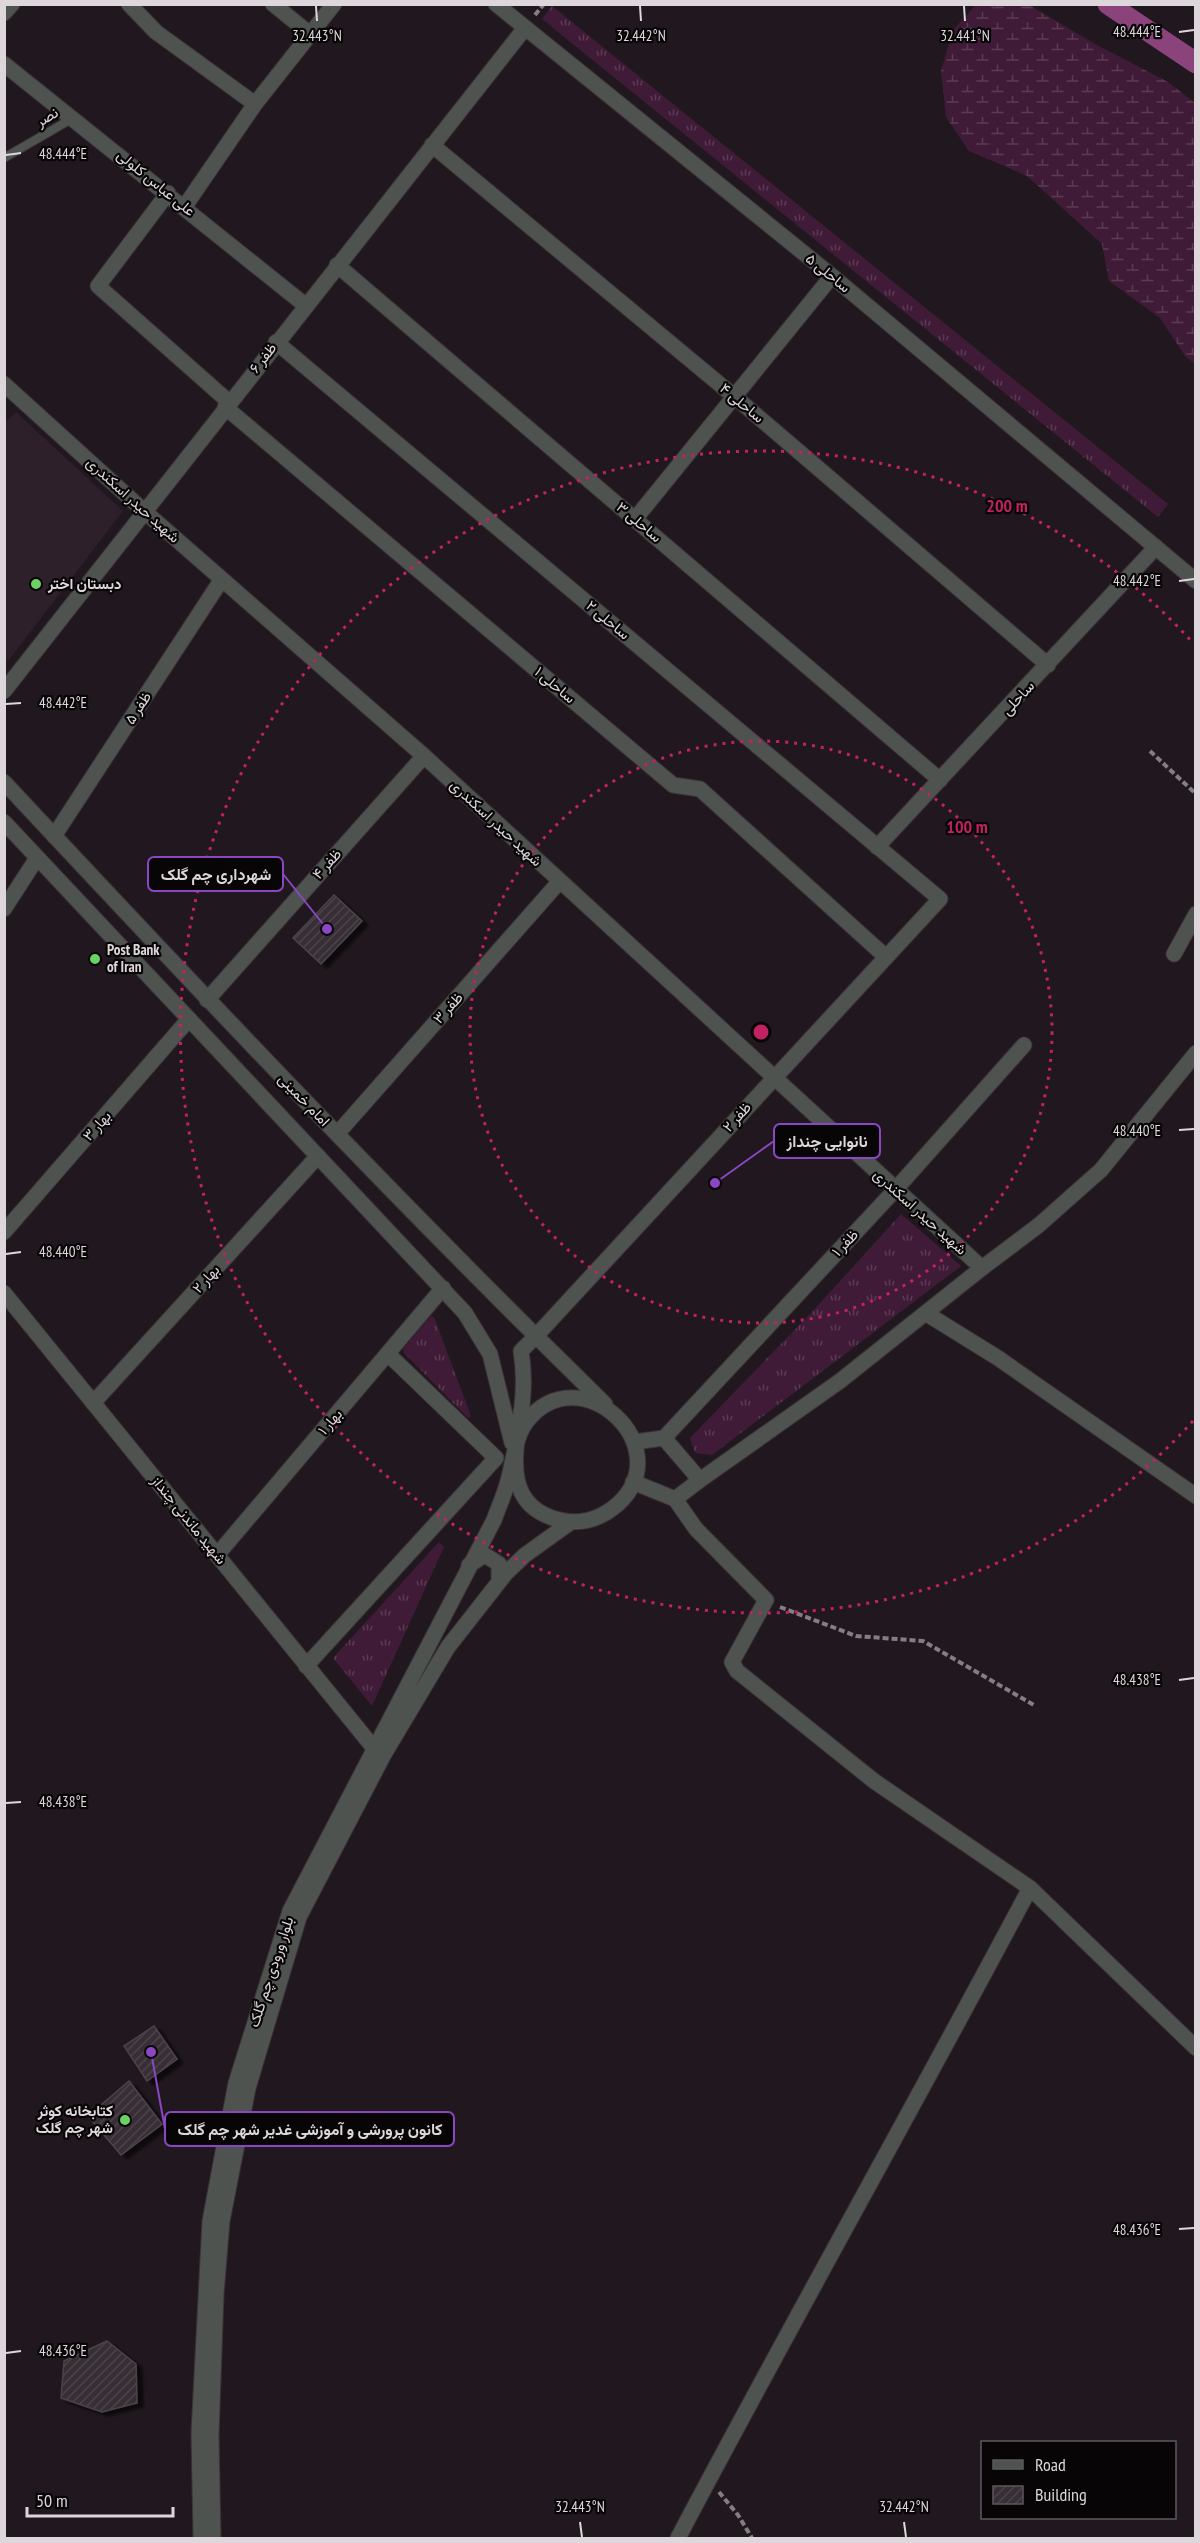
<svg xmlns="http://www.w3.org/2000/svg" width="1200" height="2543" viewBox="0 0 1200 2543" font-family="'PT Sans Narrow',Vazirmatn,sans-serif">
	<style>
		.built { fill: #2d202a }
		.grass { fill: url(#grass-tufts) }
		.wetland { fill: url(#wetland-marsh) }
		.lines { fill: none; stroke-linecap: round; stroke-linejoin: round }
		.canal { stroke: #8a437b; stroke-width: 21 }
		.building { fill: url(#building-hatch); stroke: #4d434a; stroke-width: 1.5; filter: url(#shadow) }
		.service-casing { stroke: #3a3338; stroke-width: 10 }
		.minor-casing { stroke: #3a3338; stroke-width: 17 }
		.tertiary-casing { stroke: #3a3338; stroke-width: 17 }
		.path { stroke: #847d82; stroke-width: 4; stroke-dasharray: 6 3; stroke-linecap: butt }
		.service { stroke: #4f534f; stroke-width: 8 }
		.minor { stroke: #4f534f; stroke-width: 15 }
		.tertiary { stroke: #4f534f; stroke-width: 15 }
		.ticks { fill: none; stroke: #ddd7db; stroke-width: 2 }
		.ring { fill: none; stroke: #c32261; stroke-width: 3; stroke-dasharray: 3 6 }
		.poi-dot { fill: #69d464; stroke: #080507; stroke-width: 2 }
		.labels { text-anchor: middle; stroke-width: 4.5; stroke-linejoin: round; paint-order: stroke }
		.street-label { font-size: 15px; fill: #ddd7db; stroke: #080507 }
		.poi-label { font-size: 15px; font-weight: bold; fill: #ddd7db; stroke: #080507; text-anchor: start }
		.ticks-label { font-size: 15px; text-anchor: middle; fill: #ddd7db; stroke: #080507; stroke-width: 4.5; stroke-linejoin: round; paint-order: stroke }
		.centre { fill: #c32261; stroke: #080507; stroke-width: 3 }
		.ring-label { font-size: 18px; text-anchor: middle; font-weight: bold; fill: #c32261; stroke: #080507; stroke-width: 4.5; stroke-linejoin: round; paint-order: stroke }
		.leader { fill: none; stroke: #8a46c3; stroke-width: 2 }
		.callout-dot { fill: #8a46c3; stroke: #080507; stroke-width: 2 }
		.callout { fill: #080507; stroke: #8a46c3; stroke-width: 2 }
		.callout-label { font-size: 16px; text-anchor: middle; font-weight: bold; fill: #ddd7db }
	</style>
	<defs>
		<pattern id="grass-tufts" width="24" height="20" patternUnits="userSpaceOnUse" patternTransform="scale(1.5)"><rect width="24" height="20" fill="#401b38"/><path d="M3 7l-1-3M5 7V3M7 7l1-3M15 17l-1-3M17 17v-4M19 17l1-3" fill="none" stroke="#5b3b54"/></pattern>
		<pattern id="wetland-marsh" width="20" height="14" patternUnits="userSpaceOnUse" patternTransform="scale(1.5)"><rect width="20" height="14" fill="#401b38"/><path d="M1 5h8M5 5V1M11 12h8M15 12V8" fill="none" stroke="#5b3b54"/></pattern>
		<pattern id="building-hatch" width="6" height="6" patternUnits="userSpaceOnUse" patternTransform="scale(1.5)"><rect width="6" height="6" fill="#382f36"/><path d="M-1 1l2-2M0 6l6-6M5 7l2-2" fill="none" stroke="#4b4349"/></pattern>
		<filter id="shadow"><feDropShadow dx="6" dy="4" stdDeviation="1.5" flood-color="#0009"/></filter>
	</defs>
	<rect width="100%" height="100%" fill="#20181e"/>
	<path class="built" d="M16,412L123,511L8,661L4,657V423Z"/>
	<path class="grass" d="M552,6L1168,504L1158,517L542,19Z
		M901,1214L961,1266L712,1455L695,1453L690,1438L811,1313Z
		M431,1316L434,1317L471,1416L468,1418L404,1353L403,1349Z
		M439,1542L444,1547L372,1706L333,1658Z"/>
	<path class="wetland" d="M976,5H1029L1095,44L1168,82L1195,103V364L1185,356L1160,318L1109,281L1102,244L1027,176L969,151L946,117L941,71L953,30Z"/>
	<g class="lines">
		<path class="canal" d="M1108,4L1196,63"/>
	</g>
	<path class="building" d="M334,895L362,921L321,964L293,938Z
		M154,2026L177,2059L147,2081L124,2046Z
		M129,2081L162,2124L121,2155L88,2116Z
		M107,2341L136,2364L137,2403L102,2412L61,2398L64,2361Z"/>
	<g class="lines">
		<defs>
			<path id="service" d="M4,158L73,118"/>
			<path id="minor" d="M129,4L156,32L255,104
				M273,4L310,34
				M496,4L832,276L1196,581
				M4,13L12,4
				M4,64L305,305
				M432,145L735,397L1048,665
				M168,193L98,286L229,402
				M185,206L255,104L334,4
				M337,265L940,780
				M276,342L940,899L536,1336
				M4,384L144,511L424,756L982,1268L1039,1225L1101,1170L1196,1053
				M225,407L673,785L700,789L886,957
				M635,519L832,276
				M4,691L525,28
				M54,836L222,579
				M877,847L1156,547
				M4,909L37,858
				M1174,954L1196,914
				M207,1000L424,756
				M337,1134L560,881
				M4,1232L189,1019
				M4,1293L373,1747
				M93,1403L318,1156
				M675,1499L696,1529L766,1600L732,1662L737,1671L874,1781L1030,1888L1196,2048
				M217,1555L443,1288
				M306,1666L496,1458L388,1354
				M678,2538C793,2320 915,2105 1030,1888"/>
			<path id="tertiary" d="M4,782C201,993 399,1203 605,1404
				M4,822L465,1313L490,1354L512,1443
				M927,1314L998,1358L1196,1496
				M664,1438L895,1190L1024,1045
				M664,1438L700,1480L840,1381L982,1268
				M634,1442L664,1438
				M633,1482L675,1499L700,1480
				M469,1565L485,1555L499,1564V1582
				M201,2538L199,2433L210,2221L236,2083L290,1911L494,1520C499,1506 506,1491 509,1477C514,1458 515,1437 527,1421C580,1354 680,1447 618,1504C601,1519 582,1525 560,1520C500,1506 516,1449 522,1406C524,1388 524,1369 521,1351L536,1336
				M213,2538L211,2435L216,2294L222,2221L248,2088L299,1917L383,1756L448,1647L506,1573L525,1555L571,1522"/>
		</defs>
		<use href="#service" class="service-casing"/>
		<use href="#minor" class="minor-casing"/>
		<use href="#tertiary" class="tertiary-casing"/>
		<path class="path" d="M535,15L544,4
			M1150,751L1196,794
			M780,1607L856,1636L923,1641L1034,1705
			M719,2492L738,2515L752,2538"/>
		<use href="#service" class="service"/>
		<use href="#minor" class="minor"/>
		<use href="#tertiary" class="tertiary"/>
	</g>
	<path class="ticks" d="M316,6L317,21M640,6L641,21M964,6L965,21M1179,32L1194,30M6,155L21,153M1179,581L1194,579M6,704L21,703M1179,1130L1194,1129M6,1254L21,1252M1179,1680L1194,1678M6,1803L21,1802M1179,2229L1194,2228M6,2353L21,2351M580,2522L582,2537M904,2522L906,2537"/>
	<g class="ring">
		<circle cx="761" cy="1032" r="291"/>
		<path d="M1193 1421A581 581 0 1 1 1193 643"/>
	</g>
	<g class="poi-dot">
		<circle cx="36" cy="584" r="6"/>
		<circle cx="95" cy="959" r="6"/>
		<circle cx="125" cy="2120" r="6"/>
	</g>
	<g class="labels">
		<g class="street-label">
			<text transform="translate(47 117) rotate(-31)" y="5">نصر</text>
			<text transform="translate(156 183) rotate(39)" y="5">علی عباس کلولی</text>
			<text transform="translate(828 273) rotate(39)" y="5">ساحلی ۵</text>
			<text transform="translate(263 358) rotate(-52)" y="5">ظفر ۶</text>
			<text transform="translate(742 403) rotate(40)" y="5">ساحلی ۴</text>
			<text transform="translate(133 500) rotate(42)" y="5">شهید حیدر اسکندری</text>
			<text transform="translate(639 522) rotate(40)" y="5">ساحلی ۳</text>
			<text transform="translate(608 620) rotate(40)" y="5">ساحلی ۲</text>
			<text transform="translate(555 685) rotate(40)" y="5">ساحلی ۱</text>
			<text transform="translate(1018 698) rotate(-47)" y="5">ساحلی</text>
			<text transform="translate(138 708) rotate(-57)" y="5">ظفر ۵</text>
			<text transform="translate(496 823) rotate(43)" y="5">شهید حیدر اسکندری</text>
			<text transform="translate(327 864) rotate(-48)" y="5">ظفر ۴</text>
			<text transform="translate(448 1008) rotate(-48)" y="5">ظفر ۳</text>
			<text transform="translate(304 1100) rotate(46)" y="5">امام خمینی</text>
			<text transform="translate(737 1117) rotate(-48)" y="5">ظفر ۲</text>
			<text transform="translate(97 1126) rotate(-49)" y="5">بهار ۳</text>
			<text transform="translate(920 1212) rotate(42)" y="5">شهید حیدر اسکندری</text>
			<text transform="translate(845 1243) rotate(-47)" y="5">ظفر ۱</text>
			<text transform="translate(206 1279) rotate(-48)" y="5">بهار ۲</text>
			<text transform="translate(330 1422) rotate(-50)" y="5">بهار ۱</text>
			<text transform="translate(189 1520) rotate(51)" y="5">شهید ماندنی چنداز</text>
			<text transform="translate(271 1972) rotate(-72)" y="5">بلوار ورودی چم گلک</text>
		</g>
		<g class="poi-label">
			<text x="48" y="589">دبستان اختر</text>
			<text x="107" y="955">Post Bank<tspan x="107" dy="17">of Iran</tspan></text>
			<text x="113" y="2116" text-anchor="end">کتابخانه کوثر<tspan x="113" dy="17">شهر چم گلک</tspan></text>
		</g>
	</g>
	<g class="ticks-label">
		<text x="1137" y="37">48.444°E</text>
		<text x="317" y="41">32.443°N</text>
		<text x="641" y="41">32.442°N</text>
		<text x="965" y="41">32.441°N</text>
		<text x="63" y="159">48.444°E</text>
		<text x="1137" y="586">48.442°E</text>
		<text x="63" y="708">48.442°E</text>
		<text x="1137" y="1136">48.440°E</text>
		<text x="63" y="1257">48.440°E</text>
		<text x="1137" y="1685">48.438°E</text>
		<text x="63" y="1807">48.438°E</text>
		<text x="1137" y="2235">48.436°E</text>
		<text x="63" y="2356">48.436°E</text>
		<text x="580" y="2512">32.443°N</text>
		<text x="904" y="2512">32.442°N</text>
	</g>
	<circle cx="761" cy="1032" r="9" class="centre"/>
	<g class="ring-label">
		<text x="1007" y="512">200 m</text>
		<text x="967" y="833">100 m</text>
	</g>
	<path class="leader" d="M327 929L283 874M715 1183L774 1141M151 2052L165 2129"/>
	<g class="callout-dot">
		<circle cx="327" cy="929" r="6"/>
		<circle cx="715" cy="1183" r="6"/>
		<circle cx="151" cy="2052" r="6"/>
	</g>
	<g class="callout">
		<rect x="148" y="857" width="135" height="34" rx="6"/>
		<rect x="774" y="1124" width="106" height="34" rx="6"/>
		<rect x="165" y="2112" width="289" height="34" rx="6"/>
	</g>
	<g class="callout-label">
		<text x="216" y="880">شهرداری چم گلک</text>
		<text x="827" y="1147">نانوایی چنداز</text>
		<text x="310" y="2135">کانون پرورشی و آموزشی غدیر شهر چم گلک</text>
	</g>
	<rect width="1200" height="2543" fill="none" stroke="#ddd7db" stroke-width="12"/>
	<rect x="981" y="2441" width="195" height="78" fill="#080507" stroke="#5d595c" stroke-width="1.5"/>
	<rect x="993" y="2460" width="30" height="9" fill="#4f534f" stroke="#5d595c" stroke-width="1.5"/>
	<text x="1035" y="2471" font-size="18" fill="#ddd7db">Road</text>
	<rect x="993" y="2486" width="30" height="18" fill="url(#building-hatch)" stroke="#5d595c" stroke-width="1.5"/>
	<text x="1035" y="2501" font-size="18" fill="#ddd7db">Building</text>
	<path d="M27 2507v9h146v-9" fill="none" stroke="#ddd7db" stroke-width="3"/>
	<text x="36" y="2507" font-size="18" fill="#ddd7db" stroke="#080507" stroke-width="4.5" paint-order="stroke">50 m</text>
</svg>
